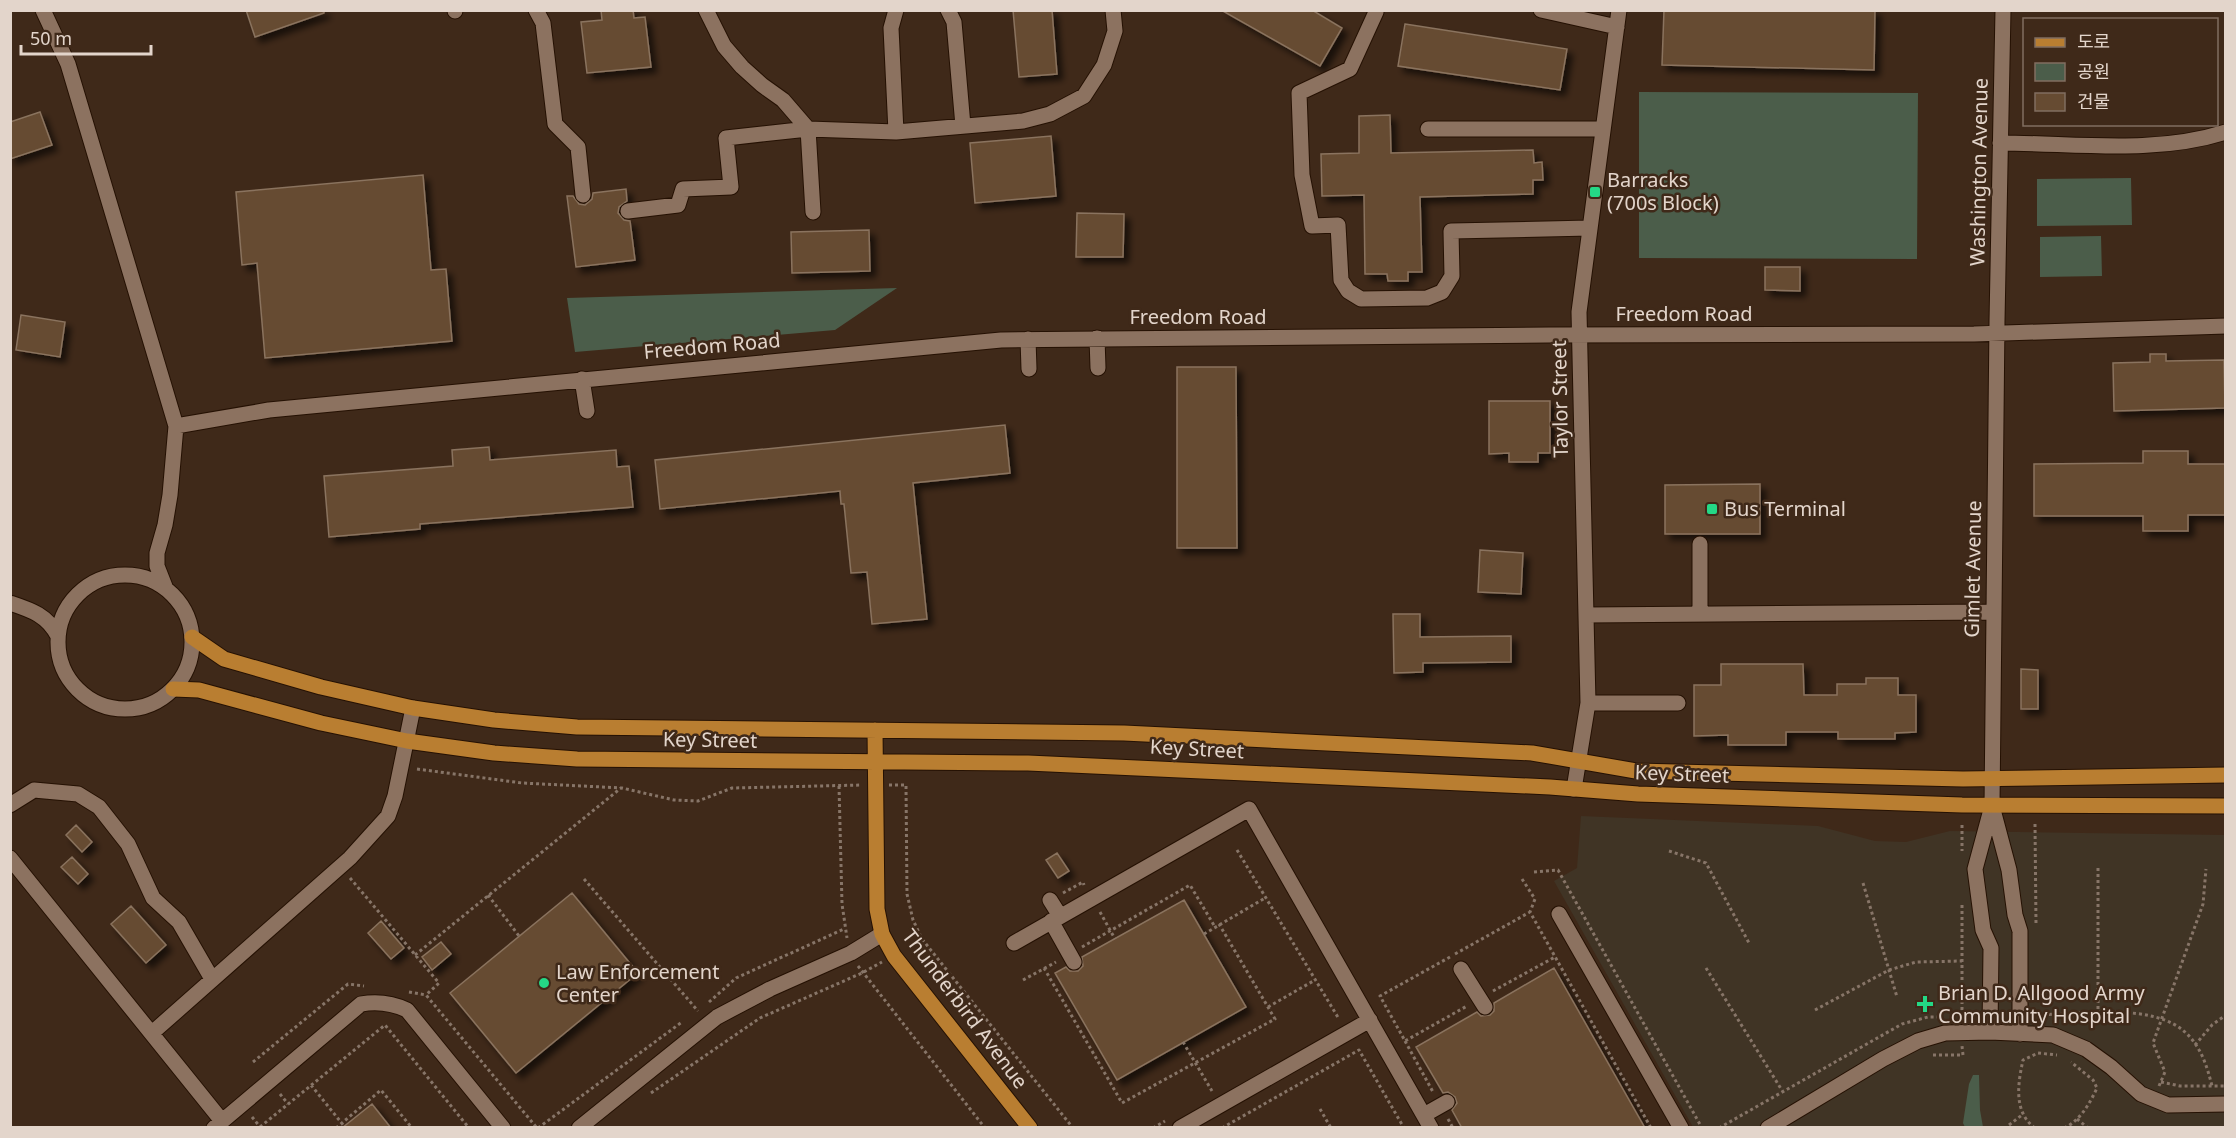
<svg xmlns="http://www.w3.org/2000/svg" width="2236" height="1138" viewBox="0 0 2236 1138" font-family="'Noto Sans','Noto Sans KR',sans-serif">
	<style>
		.medical { fill: #403425 }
		.green { fill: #4b5d4a }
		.building { fill: #664b32; stroke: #8a735e; stroke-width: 1.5; filter: url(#shadow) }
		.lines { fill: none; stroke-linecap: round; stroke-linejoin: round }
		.minor-casing { stroke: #251103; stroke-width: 17 }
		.major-casing { stroke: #251103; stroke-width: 17 }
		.path { stroke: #877568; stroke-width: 3; stroke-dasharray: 3 3; stroke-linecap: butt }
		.minor { stroke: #8c7260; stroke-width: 15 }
		.major { stroke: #b97e31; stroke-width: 15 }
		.poi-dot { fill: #24d886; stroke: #3f2919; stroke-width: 2 }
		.labels { text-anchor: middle; stroke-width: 5; stroke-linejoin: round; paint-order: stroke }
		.street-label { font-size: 20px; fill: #e3d5cb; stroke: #3f2919 }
		.poi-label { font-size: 20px; fill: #e3d5cb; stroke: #3f2919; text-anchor: start }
	</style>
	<defs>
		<filter id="shadow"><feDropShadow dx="5.5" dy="5.5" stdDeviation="3" flood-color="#0009"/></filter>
	</defs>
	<rect width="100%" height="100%" fill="#3f2919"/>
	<path class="medical" d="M1581,816L1818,826L1875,841L1906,842L1950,831L2225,835V1127H1693L1554,881L1577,868Z"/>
	<path class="green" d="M1639,92L1918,93L1917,259L1639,258Z
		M2131,178L2132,225L2037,226V179Z
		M2101,236L2102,276L2040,277V237Z
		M897,288L835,330L575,352L567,298Z
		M1973,1075H1979L1980,1110L1983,1127H1965L1963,1123L1969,1084Z"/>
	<path class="building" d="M246,10H324V13L255,37Z
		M601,10H633L634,18L645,17L651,67L587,73L581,22L602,20Z
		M1013,10H1052L1057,74L1019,77Z
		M1221,10H1312L1342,28L1320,66Z
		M1664,10H1875L1874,70L1662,65Z
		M1405,24L1567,49L1560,90L1398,66Z
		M40,112L52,145L10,159V122Z
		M1390,115L1391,153L1533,150L1534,163L1542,162L1543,180H1533V194L1420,197L1422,272H1408V281H1388L1387,274H1365L1364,195L1322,196L1321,154L1359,153V116Z
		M1051,136L1056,196L975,203L970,143Z
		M423,175L431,270L446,269L452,341L265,358L257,263L242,265L236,192Z
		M626,189L627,201L619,207L618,213L624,220L630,221L635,260L576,267L567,196H573L579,204L585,205L592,199L593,193Z
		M1077,213L1124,214L1123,257H1076Z
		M869,230L870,271L792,273L791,232Z
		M1765,267H1800V291L1765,290Z
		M21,315L65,322L60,357L16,350Z
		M2150,354H2166V361L2224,360L2225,408L2114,411L2113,363L2150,362Z
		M1177,367H1236L1237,548H1177Z
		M1489,401H1550V453H1538V462H1509V453L1489,454Z
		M1005,425L1010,473L913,483L927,619L872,624L867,572L851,573L844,504H841L840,491L660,509L655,460Z
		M489,447L490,460L616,450L617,467L629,466L633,507L420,524V529L329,537L324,476L453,466L452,450Z
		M2143,451H2188V464H2226V515H2188V531H2143V516H2034V464L2143,463Z
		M1760,484V534H1665V485Z
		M1480,550L1523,553L1521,594L1478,592Z
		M1393,614H1420V637L1511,636V662L1423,663V672L1394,673Z
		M1721,664H1803L1804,695H1837V684H1866V678H1898V695H1916V732L1895,733V739H1838V732H1786V745H1728V735L1694,736V685H1721Z
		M2021,669L2038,670V709H2021Z
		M76,825L92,842L82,852L66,835Z
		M1057,853L1069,871L1058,878L1046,860Z
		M72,857L88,874L78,884L61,867Z
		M572,893L638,973L516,1073L450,993Z
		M1184,900L1246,1007L1117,1080L1055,973L1066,967L1070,971H1078L1083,966L1082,957Z
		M131,906L166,945L146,963L111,924Z
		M381,921L404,948L391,959L368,933Z
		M441,942L451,954L432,970L422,957Z
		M1554,968L1645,1128H1462L1452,1110L1457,1103L1455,1097L1448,1092L1443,1093L1416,1047L1477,1012L1481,1016L1490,1015L1494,1011V1003Z
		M372,1104L391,1128H342Z"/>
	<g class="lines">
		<defs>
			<path id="minor" d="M43,10L68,64L176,426L170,495L165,525L157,553V566L166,589
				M536,10L543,23L555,124L578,147L583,195
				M706,10L724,46L742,67L762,85L783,100L808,129L896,132L1023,121L1050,114L1084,96L1104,65L1115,31L1113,10
				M896,10L891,28L896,132
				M948,10L954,22L963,126
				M1541,10L1617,27
				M455,11V10
				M1376,12L1350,69L1299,93L1302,175L1312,226L1338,225L1341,280L1348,291L1361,299L1427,298L1442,292L1452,276L1451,231L1590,228
				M1428,129H1603
				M2000,143C2075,143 2153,155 2226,132
				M628,211L678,205L683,189L731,187L726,138L808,129L813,212
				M1097,338L1098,368
				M1028,339L1029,369
				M582,379L587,411
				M176,426L269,410L1001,340L1549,335L1974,334L2226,326
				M1700,544V614
				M58 642a67 67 0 1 1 134 0a67 67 0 1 1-134 0Z
				M10,603C31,610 47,615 58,636
				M1586,615L1994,612
				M1588,703H1678
				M1574,789L1588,703L1579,312L1619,10
				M10,805L34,790L78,794L99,807L128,844L153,898L179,922L212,979
				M1992,806L2009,870L2015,915L2020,931V1034
				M10,858L222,1121
				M1050,900L1060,916
				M1559,914L1681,1128
				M1051,921L1074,962
				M1014,943L1249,809L1431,1128
				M1461,969L1485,1007
				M1990,1032L1991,948L1983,930L1975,869L1992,806L1997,321L2003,10
				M152,1033L350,858L388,816L395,796L413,708
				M1424,1115L1447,1102
				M214,1128L361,1004C378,1001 392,1003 407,1010L503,1128
				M579,1128L717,1017L770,989L851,953L882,934
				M1180,1128L1370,1020
				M1768,1128L1883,1059L1918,1041L1945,1033L1990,1032L2053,1035L2086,1049L2111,1067L2141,1094L2168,1105L2226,1104"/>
			<path id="major" d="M192,637L224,659L321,687L413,708L494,720L577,727L1124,733L1532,753L1636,771L1963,779L2226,775
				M173,689L199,690L321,723L407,741L494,753L577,759L1028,763L1550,787L1638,794L1962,805L2226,806
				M875,730L877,909L882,934L894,956L1030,1128"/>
		</defs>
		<use href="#minor" class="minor-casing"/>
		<use href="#major" class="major-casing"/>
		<path class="path" d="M417,769L522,783L622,788L674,800L698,801L732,788L862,785
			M889,785H906L907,894L913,920L922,939L1073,1128
			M839,786L842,904L847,938
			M2035,824L2036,924
			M1962,825V851
			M1237,850L1339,1019
			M1669,851L1706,863L1749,943
			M2098,868V1013
			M1534,872L1558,870L1702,1128
			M350,878L439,983L426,995
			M584,879L698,1011
			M1522,879L1535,899L1530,912L1651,1128
			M1863,883L1897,997
			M1063,893L1083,882L1084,885
			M488,895L519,936
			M1962,905V1019
			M1100,912L1115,939
			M1204,934L1265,898
			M908,947L922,939
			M1082,947L1190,885L1215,927
			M1455,954L1530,912
			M415,955L621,788
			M1450,957L1380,996L1405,1041L1467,1006
			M858,966L985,1128
			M1044,968L1122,1103L1275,1019L1219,924
			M1706,968L1783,1092
			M1023,980L1056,962
			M1493,991L1555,957
			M409,992L426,995L537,1128
			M709,1002L736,978L844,929
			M1268,1007L1315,980
			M1815,1010L1889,970L1916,962L1962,961
			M2037,1015C2078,1014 2154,1002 2186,1033C2201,1047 2207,1066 2212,1086
			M1405,1041L1433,1092
			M1183,1042L1212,1091
			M2195,1045L2212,1025L2226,1015
			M1933,1055H1963L1962,1046
			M253,1062L348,984L364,986
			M2161,1082L2180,1086H2226
			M311,1085L344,1126
			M2159,1086L2165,1072L2153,1043L2203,904L2206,869
			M651,1093L760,1018L862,973L882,962
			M280,1094L288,1104
			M1320,1109L1331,1128
			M252,1117L261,1128
			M1448,1119L1453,1128
			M2077,1119L2088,1128
			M2009,1125L2022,1115
			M260,1127L385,1025L469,1128
			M336,1128L381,1090L412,1128
			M538,1128L682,1022
			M1153,1128L1165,1121
			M1222,1128L1359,1050L1404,1128
			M1719,1128L1902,1024L1928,1017H1937
			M2035,1128C2013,1112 2018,1083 2023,1060L2038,1053L2057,1055
			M2064,1128C2080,1121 2090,1103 2097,1088L2093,1080L2071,1062"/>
		<use href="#minor" class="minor"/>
		<use href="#major" class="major"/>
	</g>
	<g class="poi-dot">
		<rect x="1589" y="186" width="12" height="12" rx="3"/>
		<rect x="1706" y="503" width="12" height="12" rx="3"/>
		<circle cx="544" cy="983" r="6"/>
		<path d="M1922 995h6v6h6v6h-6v6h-6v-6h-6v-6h6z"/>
	</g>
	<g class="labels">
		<g class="street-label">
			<text transform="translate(1979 172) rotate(-89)" y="7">Washington Avenue</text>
			<text x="1684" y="321">Freedom Road</text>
			<text x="1198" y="324">Freedom Road</text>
			<text transform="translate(712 346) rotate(-5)" y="7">Freedom Road</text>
			<text transform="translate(1560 399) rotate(-91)" y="7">Taylor Street</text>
			<text transform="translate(1973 569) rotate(-89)" y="7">Gimlet Avenue</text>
			<text transform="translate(710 740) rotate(1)" y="7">Key Street</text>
			<text transform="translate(1197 749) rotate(3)" y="7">Key Street</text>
			<text transform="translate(1682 774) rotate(2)" y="7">Key Street</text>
			<text transform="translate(965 1009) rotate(53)" y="7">Thunderbird Avenue</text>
		</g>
		<g class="poi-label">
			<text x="1607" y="187">Barracks<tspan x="1607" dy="23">(700s Block)</tspan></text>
			<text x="1724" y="516">Bus Terminal</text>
			<text x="556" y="979">Law Enforcement<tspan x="556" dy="23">Center</tspan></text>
			<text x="1938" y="1000">Brian D. Allgood Army<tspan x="1938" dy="23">Community Hospital</tspan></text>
		</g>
	</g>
	<rect width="2236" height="1138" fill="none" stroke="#e3d5cb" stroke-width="24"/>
	<rect x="2023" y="18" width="195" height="108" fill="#3f2919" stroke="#816e60" stroke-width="1.5"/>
	<rect x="2035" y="38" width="30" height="9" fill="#b97e31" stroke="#816e60" stroke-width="1.5"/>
	<text x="2077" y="48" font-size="18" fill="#e3d5cb">도로</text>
	<rect x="2035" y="63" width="30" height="18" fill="#4b5d4a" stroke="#816e60" stroke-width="1.5"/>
	<text x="2077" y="78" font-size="18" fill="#e3d5cb">공원</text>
	<rect x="2035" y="93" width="30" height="18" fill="#664b32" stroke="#816e60" stroke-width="1.5"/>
	<text x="2077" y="108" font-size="18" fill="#e3d5cb">건물</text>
	<path d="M21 45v9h130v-9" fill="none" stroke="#e3d5cb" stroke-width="3"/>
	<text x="30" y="45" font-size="18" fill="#e3d5cb" stroke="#3f2919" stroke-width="4.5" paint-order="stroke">50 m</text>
</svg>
